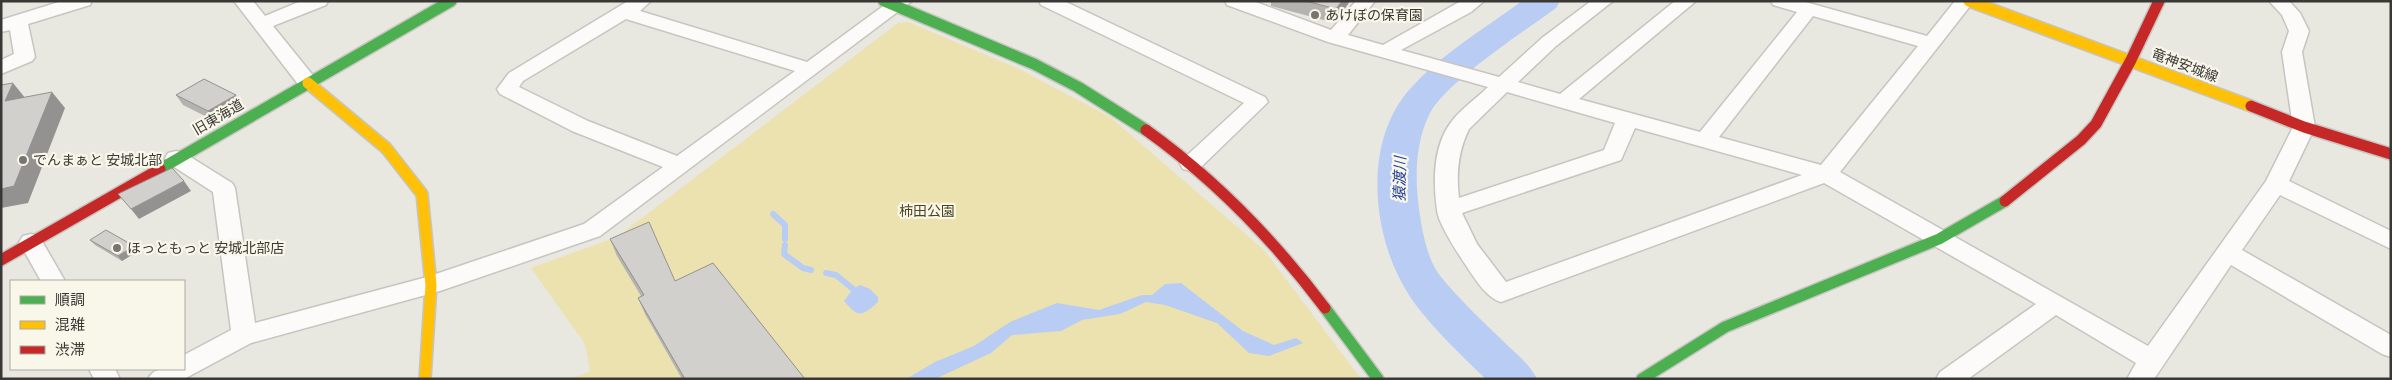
<svg xmlns="http://www.w3.org/2000/svg" width="2392" height="380" viewBox="0 0 2392 380" font-family="'Archivo Narrow','Noto Sans JP',sans-serif">
	<style>
		.green { fill: #ebe2b0 }
		.water { fill: #b8ccf4 }
		.lines { fill: none; stroke-linecap: round; stroke-linejoin: round }
		.stream { stroke: #b8ccf4; stroke-width: 6 }
		.river { fill: #b8ccf4; fill-rule: evenodd }
		.street-casing { stroke: #c6c5c0; stroke-width: 3 }
		.fast-casing { stroke: #c6c5c0; stroke-width: 14 }
		.slow-casing { stroke: #c6c5c0; stroke-width: 14 }
		.jam-casing { stroke: #c6c5c0; stroke-width: 14 }
		.street { fill: #fcfbfa; fill-rule: evenodd }
		.fast { stroke: #4caf50; stroke-width: 11 }
		.slow { stroke: #ffc107; stroke-width: 11 }
		.jam { stroke: #c62828; stroke-width: 11 }
		.wall { fill: #b5b3b0 }
		.shaded-wall { fill: #939290 }
		.building { fill: #d2d0cd; stroke: #939290 }
		.poi-dot { fill: #767570; stroke: #f9f6ea; stroke-width: 2 }
		.labels { text-anchor: middle; stroke-width: 4.5; stroke-linejoin: round; paint-order: stroke }
		.poi-label { font-size: 14px; fill: #393834; stroke: #f9f6ea; text-anchor: start }
		.street-label { font-size: 14px; fill: #393834; stroke: #f9f6ea }
		.park-label { font-size: 14px; fill: #4b441d; stroke: #f9f6ea }
		.water-label { font-size: 15px; font-style: italic; fill: #204094; stroke: #f9f6ea }
	</style>
	<rect width="100%" height="100%" fill="#e8e7e0"/>
	<path class="green" d="M908,22L1017,68L1110,117L1264,250L1361,379H568L590,372L585,344L531,268L617,237L898,23Z"/>
	<path class="water" d="M1181,283L1243,331L1274,345L1296,338L1303,343L1269,356L1249,353L1217,323L1165,305L1146,302L1120,314L1082,320L1061,331L1012,335L991,353L935,379H906L935,362L974,346L1010,322L1057,303L1099,310L1142,295H1152L1165,284Z
		M860,285L870,289L878,297V302C861,317 859,318 844,301L853,289Z"/>
	<g class="lines">
		<path class="stream" d="M773,214L785,225V239
			M785,245L784,254L803,268L811,270
			M826,273L836,275L853,289"/>
		<path class="river" d="M1522,1H1560L1556,8C1525,31 1444,83 1429,115C1415,144 1415,178 1419,209C1422,230 1427,260 1441,277C1459,299 1481,320 1502,340C1515,353 1529,363 1537,379H1486C1461,355 1427,323 1409,295C1372,238 1362,144 1409,90C1441,54 1484,29 1522,1Z"/>
		<defs>
			<path id="street" d="M62,1H92L90,5L28,24L35,57L32,61L1,74V60L14,54L10,30L1,32V20Z
				M234,1H253L265,16L301,1H328L326,5L273,26L315,78L318,83L315,88L308,89L301,88Z
				M628,1H651L640,11L807,62L890,1H912L600,236L440,291L251,343L184,379H148C155,365 170,369 184,369V355L231,330L213,192L168,163L165,158L168,153L176,151L184,153L232,183L235,188L255,323L427,277L584,224L663,167L572,131L500,94L497,89L509,73ZM626,19L795,71L677,156L588,121L519,87L523,81Z
				M1039,1H1064L1265,97L1268,102L1199,169L1191,171L1183,169L1180,164L1183,159L1244,103L1041,5Z
				M1225,1H1253L1331,30L1356,1H1375L1348,35L1383,45L1461,1H1484L1471,12L1401,50L1499,77L1542,38L1591,1H1613L1556,46L1518,82L1560,94L1675,1H1696L1579,99L1700,132L1797,12L1773,5L1771,1H1802L1927,36L1955,1H1974L1840,172L2148,346L2266,181L2293,127L2282,52L2289,31L2282,15L2269,1H2289L2300,13L2309,31L2302,52L2315,127L2289,181L2391,231V249L2280,195L2242,250L2391,335V357L2382,354L2231,265L2154,379H2127L2136,363L2056,315L1968,379H1936L1940,372L2036,304L1824,183L1501,302C1485,297 1474,277 1465,264C1457,252 1438,223 1437,210C1433,182 1433,145 1452,121C1462,108 1477,98 1488,87L1328,42L1227,5ZM1813,16L1918,46L1821,165L1719,137ZM1507,92L1615,123L1604,150L1459,198C1456,174 1458,151 1469,129ZM1635,128L1802,175L1506,282L1477,244L1462,213L1621,160Z
				M31,234L39,236L65,281H41L19,242L23,236Z
				M89,369H115L120,379H94Z"/>
			<path id="fast" d="M884,1L1034,64L1078,87L1146,130
				M160,169L451,1
				M1325,308L1378,379
				M1642,379L1725,327L1939,239L2005,201"/>
			<path id="slow" d="M1969,1L2251,106
				M308,83L386,148L422,194L431,285L425,379"/>
			<path id="jam" d="M2251,106L2304,127L2391,154
				M1146,130C1216,180 1273,239 1325,308
				M2005,201L2081,140L2096,124L2131,60L2159,1
				M1,260L160,169"/>
		</defs>
		<use href="#street" class="street-casing"/>
		<use href="#fast" class="fast-casing"/>
		<use href="#slow" class="slow-casing"/>
		<use href="#jam" class="jam-casing"/>
		<use href="#street" class="street"/>
		<use href="#fast" class="fast"/>
		<use href="#slow" class="slow"/>
		<use href="#jam" class="jam"/>
	</g>
	<path class="wall" d="M1271,1H1350L1335,23L1271,6Z
		M176,95L242,105L215,121L183,105Z
		M610,239L675,281L805,379H682L645,314L638,298L641,296L617,256Z
		M90,240L138,251L122,261L95,245Z"/>
	<path class="shaded-wall" d="M1342,1H1350L1335,23L1336,9Z
		M13,83L26,99L5,101Z
		M52,92L65,108L28,203L1,208V189Z
		M236,95L242,105L215,121L208,111Z
		M184,181L191,191L139,219L131,209Z
		M134,246L138,251L122,261L118,256Z"/>
	<path class="building" d="M1306,1H1342L1336,9Z
		M204,79L236,95L208,111L176,95Z
		M13,83L5,101L52,92L14,186L1,189V85Z
		M172,168L184,181L131,209L118,194Z
		M649,222L675,281L713,263L805,379H685L638,298L644,295L610,239Z
		M106,230L134,246L118,256L90,240Z"/>
	<g class="poi-dot">
		<circle cx="1315" cy="15" r="5"/>
		<circle cx="23" cy="160" r="5"/>
		<circle cx="117" cy="248" r="5"/>
	</g>
	<g class="labels">
		<g class="poi-label">
			<text x="1325" y="20">あけぼの保育園</text>
			<text x="33" y="165">でんまぁと 安城北部</text>
			<text x="127" y="253">ほっともっと 安城北部店</text>
		</g>
		<g class="street-label">
			<text transform="translate(2185 65) rotate(21)" y="5">竜神安城線</text>
			<text transform="translate(218 117) rotate(-30)" y="5">旧東海道</text>
		</g>
		<g class="park-label">
			<text x="927" y="216">柿田公園</text>
		</g>
		<g class="water-label">
			<text transform="translate(1400 179) rotate(-89)" y="5">猿渡川</text>
		</g>
	</g>
	<rect width="2392" height="380" fill="none" stroke="#393834" stroke-width="5"/>
	<rect x="10" y="280" width="175" height="90" fill="#f9f6ea" stroke="#acaaa1"/>
	<rect x="20" y="296" width="25" height="8" fill="#4caf50" stroke="#acaaa1"/>
	<text x="55" y="305" font-size="15" fill="#393834">順調</text>
	<rect x="20" y="321" width="25" height="8" fill="#ffc107" stroke="#acaaa1"/>
	<text x="55" y="330" font-size="15" fill="#393834">混雑</text>
	<rect x="20" y="346" width="25" height="8" fill="#c62828" stroke="#acaaa1"/>
	<text x="55" y="355" font-size="15" fill="#393834">渋滞</text>
</svg>
